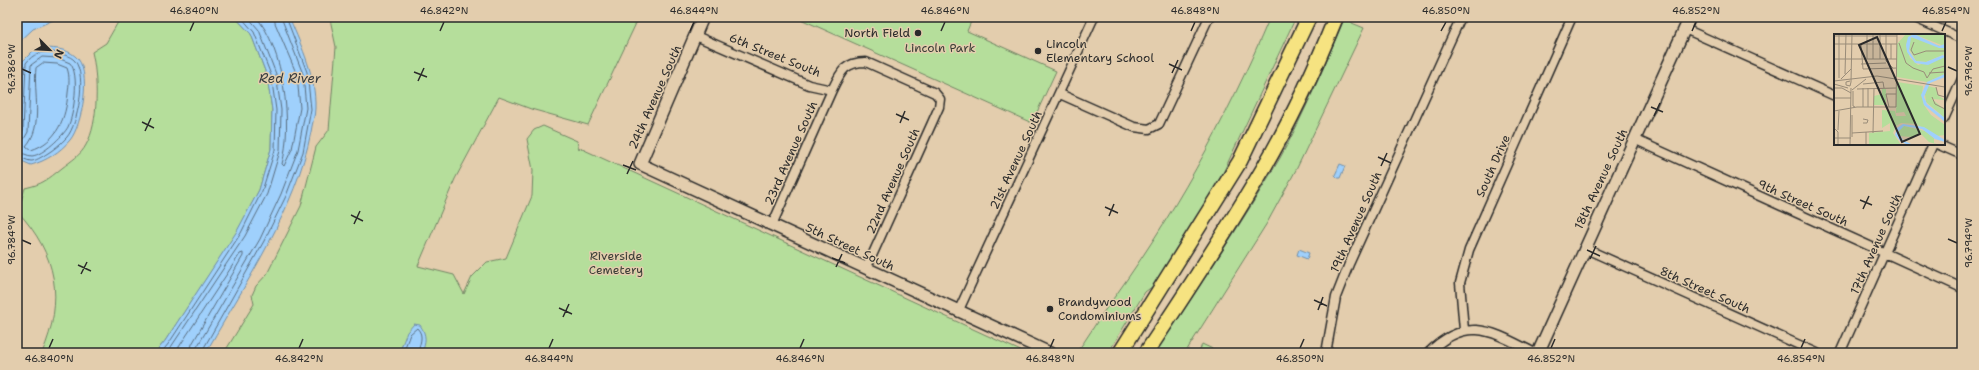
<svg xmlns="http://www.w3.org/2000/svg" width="1979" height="370" viewBox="0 0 1979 370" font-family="'Shantell Sans',sans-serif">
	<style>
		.green { fill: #b5de9b; stroke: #708463 }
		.water { fill: #9fd0fc; stroke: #718ea8 }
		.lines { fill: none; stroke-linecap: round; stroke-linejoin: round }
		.shore { stroke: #596d7f; stroke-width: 1 }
		.street-casing { stroke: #2b2b2b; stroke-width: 11 }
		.secondary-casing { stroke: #2b2b2b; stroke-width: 14 }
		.highway-casing { stroke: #2b2b2b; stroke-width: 17 }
		.street { stroke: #e3cdad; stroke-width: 8 }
		.secondary { stroke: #e3cdad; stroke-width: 11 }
		.highway { stroke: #f6e381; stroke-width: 14 }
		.ticks { fill: none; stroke: #2b2b2b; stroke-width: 1.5 }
		.poi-dot { fill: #2b2b2b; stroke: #e3cdad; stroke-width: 1.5 }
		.labels { text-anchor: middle; stroke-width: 3; stroke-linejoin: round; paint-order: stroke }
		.poi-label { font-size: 12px; fill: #2b2b2b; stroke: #e3cdad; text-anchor: start }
		.park-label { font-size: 12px; fill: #393d36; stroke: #e3cdad }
		.street-label { font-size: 12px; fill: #2b2b2b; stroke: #e3cdad }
		.water-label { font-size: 13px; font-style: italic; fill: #373c40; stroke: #e3cdad }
		.inset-road { fill: none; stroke: #998c79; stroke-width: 1 }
		.view { fill: #2b2b2b; fill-opacity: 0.15; stroke: #2b2b2b; stroke-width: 2 }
		.inset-edge { fill: none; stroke: #2b2b2b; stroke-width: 2 }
		.neatline { fill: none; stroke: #2b2b2b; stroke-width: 1.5 }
		.ticks-label { font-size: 10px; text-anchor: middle; fill: #2b2b2b }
	</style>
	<rect width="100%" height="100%" fill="#e3cdad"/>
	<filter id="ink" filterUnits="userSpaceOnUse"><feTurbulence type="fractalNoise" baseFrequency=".025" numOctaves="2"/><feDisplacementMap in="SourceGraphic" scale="8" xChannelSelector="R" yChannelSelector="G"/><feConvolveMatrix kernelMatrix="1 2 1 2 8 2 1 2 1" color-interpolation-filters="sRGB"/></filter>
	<g filter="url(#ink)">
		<path class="green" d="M121,17H235L251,34L267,76L272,110L271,149L259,190L237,232L165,341L155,353H42C65,300 57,254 18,212L25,188C43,184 47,180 62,168C71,161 81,155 86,145C99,123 98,77 92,52L106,43Z
			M328,17H639L588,125L531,109L499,97L455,179L418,266L454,275L464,294L472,277L487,262L506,258L532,196L533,170L527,139L534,130L543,126L577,141L579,150L580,148L1025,353H224L254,304L252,295L256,286L267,274L301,206L316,147L329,130L336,47L330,19Z
			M796,17H973L967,31L1056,71L1032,123Z
			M1270,17H1296L1222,175L1157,283L1145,292L1108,353H1076C1087,339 1095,324 1105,310C1171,221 1227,119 1270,17Z
			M1345,17H1351L1352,23L1364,28L1297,168L1267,223L1185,353H1155C1198,289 1241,224 1280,158C1305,113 1325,64 1345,17Z
			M1202,344L1221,353H1199Z"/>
		<path class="water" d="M17,17H60L33,29L17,44Z
			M235,17H289L290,19C302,48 316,76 315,108C315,116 312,124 311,132C296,208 247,281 209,347L204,353H155L165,341L237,231L259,190L271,149L272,110L267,76L251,34Z
			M40,48C51,48 66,48 75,56C93,69 82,126 70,140C60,152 46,161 31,165L17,159L21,110L20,77L22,62L34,50Z
			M1340,164L1345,166L1340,178H1338L1335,175Z
			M1299,249L1309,253L1307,259L1297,255Z
			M414,324L420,325C427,335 426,342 422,353H399L407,332Z"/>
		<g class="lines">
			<path class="shore" d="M256,17C284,47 293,125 282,164L284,166L292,149L300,108L297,75L275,23V17
				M43,63L57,64L67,68C70,76 69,85 68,93C66,118 57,142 31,150L26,146C44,126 33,93 36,68Z
				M17,136L21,135L23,131L26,63C33,54 41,51 53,52C60,54 70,55 75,61C87,76 78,124 67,137C61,144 53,150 45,155C41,157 36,161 31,161C27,161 22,157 17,157
				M17,141L24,139L28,132L31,65L42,57L58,58L70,63C80,74 74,114 68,127C63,136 43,155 32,156C27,156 22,152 17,152
				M161,353L169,343L241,233L262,191L275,150L276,110L271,75L254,32L241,17
				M167,353L245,236L267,194L280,151L281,110L276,74L259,30L248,17
				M175,353L240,254L243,253V256L192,344L190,353
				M196,353L197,347L260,239L281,194L298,150L306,108L303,74L281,17
				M201,353L264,241L286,196L303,152L311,109L307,72L286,17
				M403,353L410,334L417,328C425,336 419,344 418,353"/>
			<defs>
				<path id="street" d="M1913,17L1962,39
					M1685,29L1835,96
					M696,36L809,85L832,90C841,71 845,62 866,62L935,93L940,99L939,107L931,125L866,269
					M1060,94L1134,127L1149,129L1159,124L1209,17
					M1944,119L1962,79
					M1634,139L1962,288
					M1937,144L1962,155
					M772,225L832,90
					M1584,248L1817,353
					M958,312L1094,17
					M1464,330L1460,283L1469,250L1572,17
					M1326,353L1336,297L1349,264L1461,17
					M1428,353C1468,314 1493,332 1535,353
					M1840,353L1933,144"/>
				<path id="secondary" d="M703,17L640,164L1050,353
					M1538,353L1690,17"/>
				<path id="highway" d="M1120,353L1240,161L1309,17
					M1146,353C1186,293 1226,232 1263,169C1291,121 1315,69 1336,17"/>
			</defs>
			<use href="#street" class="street-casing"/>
			<use href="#secondary" class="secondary-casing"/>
			<use href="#highway" class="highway-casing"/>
			<use href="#street" class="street"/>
			<use href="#secondary" class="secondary"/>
			<use href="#highway" class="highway"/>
		</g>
	</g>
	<path class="ticks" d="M190,31L194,22M440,31L444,22M690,31L694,22M941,31L945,22M1191,31L1195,22M1441,31L1446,22M1692,31L1696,22M1942,31L1946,22M1169,64L1182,70M1948,67L1957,71M22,69L31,73M414,72L427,77M1172,73L1178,60M418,81L424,68M1651,107L1663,112M896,114L909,120M1654,116L1660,103M142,122L154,128M900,123L905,111M145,131L151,118M1378,157L1391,163M623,165L636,170M1381,166L1387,153M627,174L633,161M1860,200L1872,205M1105,207L1118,213M1863,209L1869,196M351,215L363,221M1109,216L1114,204M354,224L360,211M1948,239L1957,243M22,240L31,244M1587,250L1600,256M832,258L845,263M1590,259L1596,246M78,265L91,271M836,267L842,254M81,274L87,262M1314,300L1327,306M559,308L572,314M1318,310L1323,297M563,317L569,304M49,348L53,339M299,348L303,339M549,348L553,339M800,348L804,339M1050,348L1054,339M1300,348L1304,339M1551,348L1555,339M1801,348L1805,339"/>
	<g class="poi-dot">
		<circle cx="918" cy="33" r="4"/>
		<circle cx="1038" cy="51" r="4"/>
		<circle cx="1050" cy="309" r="4"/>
	</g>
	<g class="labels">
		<g class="poi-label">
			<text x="910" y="37" text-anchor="end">North Field</text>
			<text x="1046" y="48">Lincoln<tspan x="1046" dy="14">Elementary School</tspan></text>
			<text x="1058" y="306">Brandywood<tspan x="1058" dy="14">Condominiums</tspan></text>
		</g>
		<g class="park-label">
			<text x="940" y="52">Lincoln Park</text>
			<text x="616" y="260">Riverside<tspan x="616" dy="14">Cemetery</tspan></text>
		</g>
		<g class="street-label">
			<text transform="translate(775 55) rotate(22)" y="4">6th Street South</text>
			<text transform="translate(655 97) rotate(-66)" y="4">24th Avenue South</text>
			<text transform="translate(791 153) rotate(-66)" y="4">23rd Avenue South</text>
			<text transform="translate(1016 160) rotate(-65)" y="4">21st Avenue South</text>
			<text transform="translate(1493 166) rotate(-66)" y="4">South Drive</text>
			<text transform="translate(1601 179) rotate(-65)" y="4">18th Avenue South</text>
			<text transform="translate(893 181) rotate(-66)" y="4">22nd Avenue South</text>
			<text transform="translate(1803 203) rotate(24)" y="4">9th Street South</text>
			<text transform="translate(1356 222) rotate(-66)" y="4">19th Avenue South</text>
			<text transform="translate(1876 244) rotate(-66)" y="4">17th Avenue South</text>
			<text transform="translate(850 247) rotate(25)" y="4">5th Street South</text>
			<text transform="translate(1705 290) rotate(24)" y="4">8th Street South</text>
		</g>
		<g class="water-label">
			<text x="290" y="83">Red River</text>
		</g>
	</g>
	<g transform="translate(1834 34)">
		<rect width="111" height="111" fill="#e3cdad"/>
		<path d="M72,0H110V12L82,1H77L72,11L76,24L84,31L111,23V40L93,48L63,43V10ZM81,3L111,14V20L92,28L82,27L74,13L76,4ZM63,48L89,52L88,61L90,71L97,81L111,91V101L103,102L82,90L67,89L62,92L59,99L67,111H35V99L56,97V89L48,94V76L61,77L62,82H72L70,78L62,79ZM94,52L102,54L104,61L111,66L98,65L111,76V84L92,68L91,60ZM48,55H52V71H40V62L48,60ZM70,92L91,97L100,104V109L105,111L95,108L86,99L78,103L65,102L64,95Z" fill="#b5de9b"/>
		<path d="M80,0L105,12L111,10V14H105L77,3L75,17L82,27L92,28L109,21L111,23L94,31L81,29L73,18L72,11L74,3ZM111,40V43L96,49L90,63L93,70L111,84V88L90,71L87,61L93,48ZM69,90L90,93L111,106V108L101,105L88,95L70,92L64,98L69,106L79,111H74L66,107L61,101L63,94Z" fill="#9fd0fc"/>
		<path class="inset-road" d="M52,0V27L59,34M0,2H63M80,8L77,16L80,21L92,17H111M65,9L72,29L79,34L90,38L93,44L99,35L111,32M0,10H63M27,10L29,35L63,34M0,25H63M33,25V0M39,25V0M46,25V0M57,25V10M27,30L52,29M95,39L111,38M11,40L12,0M5,44V0M7,45L17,35M0,47L43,42L111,53M16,47L12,48V51L16,52L17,48M17,48L18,0M0,50L14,54M29,50L49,48L50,54M102,53L104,61L111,63M0,54H8L17,59M23,55L62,54M18,56L32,45M19,57V72L21,73M98,63L101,70L111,75M0,64H17M29,73V54M34,73V54M55,73L52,60H62M0,77L23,73H62L63,0M29,89H33L34,86L29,85M0,94L4,98V111M4,96L5,77M32,98V111M18,99L49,97M39,99L40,54M18,103V81M0,104H17M16,111L17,54"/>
		<path class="view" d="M43,3L86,100L68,108L25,11Z"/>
		<rect width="111" height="111" class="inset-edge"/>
	</g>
	<rect width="1979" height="370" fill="none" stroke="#e3cdad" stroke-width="44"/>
	<g transform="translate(50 50) rotate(114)" stroke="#e3cdad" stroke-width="3" paint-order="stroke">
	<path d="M0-3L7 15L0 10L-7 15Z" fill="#2b2b2b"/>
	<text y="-6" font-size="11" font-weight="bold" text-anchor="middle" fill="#2b2b2b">N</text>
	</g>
	<rect x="22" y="22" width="1935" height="326" class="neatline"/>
	<g class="ticks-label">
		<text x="194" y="14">46.840°N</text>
		<text x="444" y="14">46.842°N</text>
		<text x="694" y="14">46.844°N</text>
		<text x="945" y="14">46.846°N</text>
		<text x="1195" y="14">46.848°N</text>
		<text x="1446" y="14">46.850°N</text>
		<text x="1696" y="14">46.852°N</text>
		<text x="1946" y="14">46.854°N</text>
		<text transform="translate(11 69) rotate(-90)" y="4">96.786°W</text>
		<text transform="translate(1968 71) rotate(-90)" y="4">96.796°W</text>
		<text transform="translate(11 240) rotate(-90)" y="4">96.784°W</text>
		<text transform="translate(1968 243) rotate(-90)" y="4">96.794°W</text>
		<text x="49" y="362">46.840°N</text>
		<text x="299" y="362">46.842°N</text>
		<text x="549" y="362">46.844°N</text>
		<text x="800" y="362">46.846°N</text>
		<text x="1050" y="362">46.848°N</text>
		<text x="1300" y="362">46.850°N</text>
		<text x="1551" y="362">46.852°N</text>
		<text x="1801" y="362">46.854°N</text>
	</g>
</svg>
